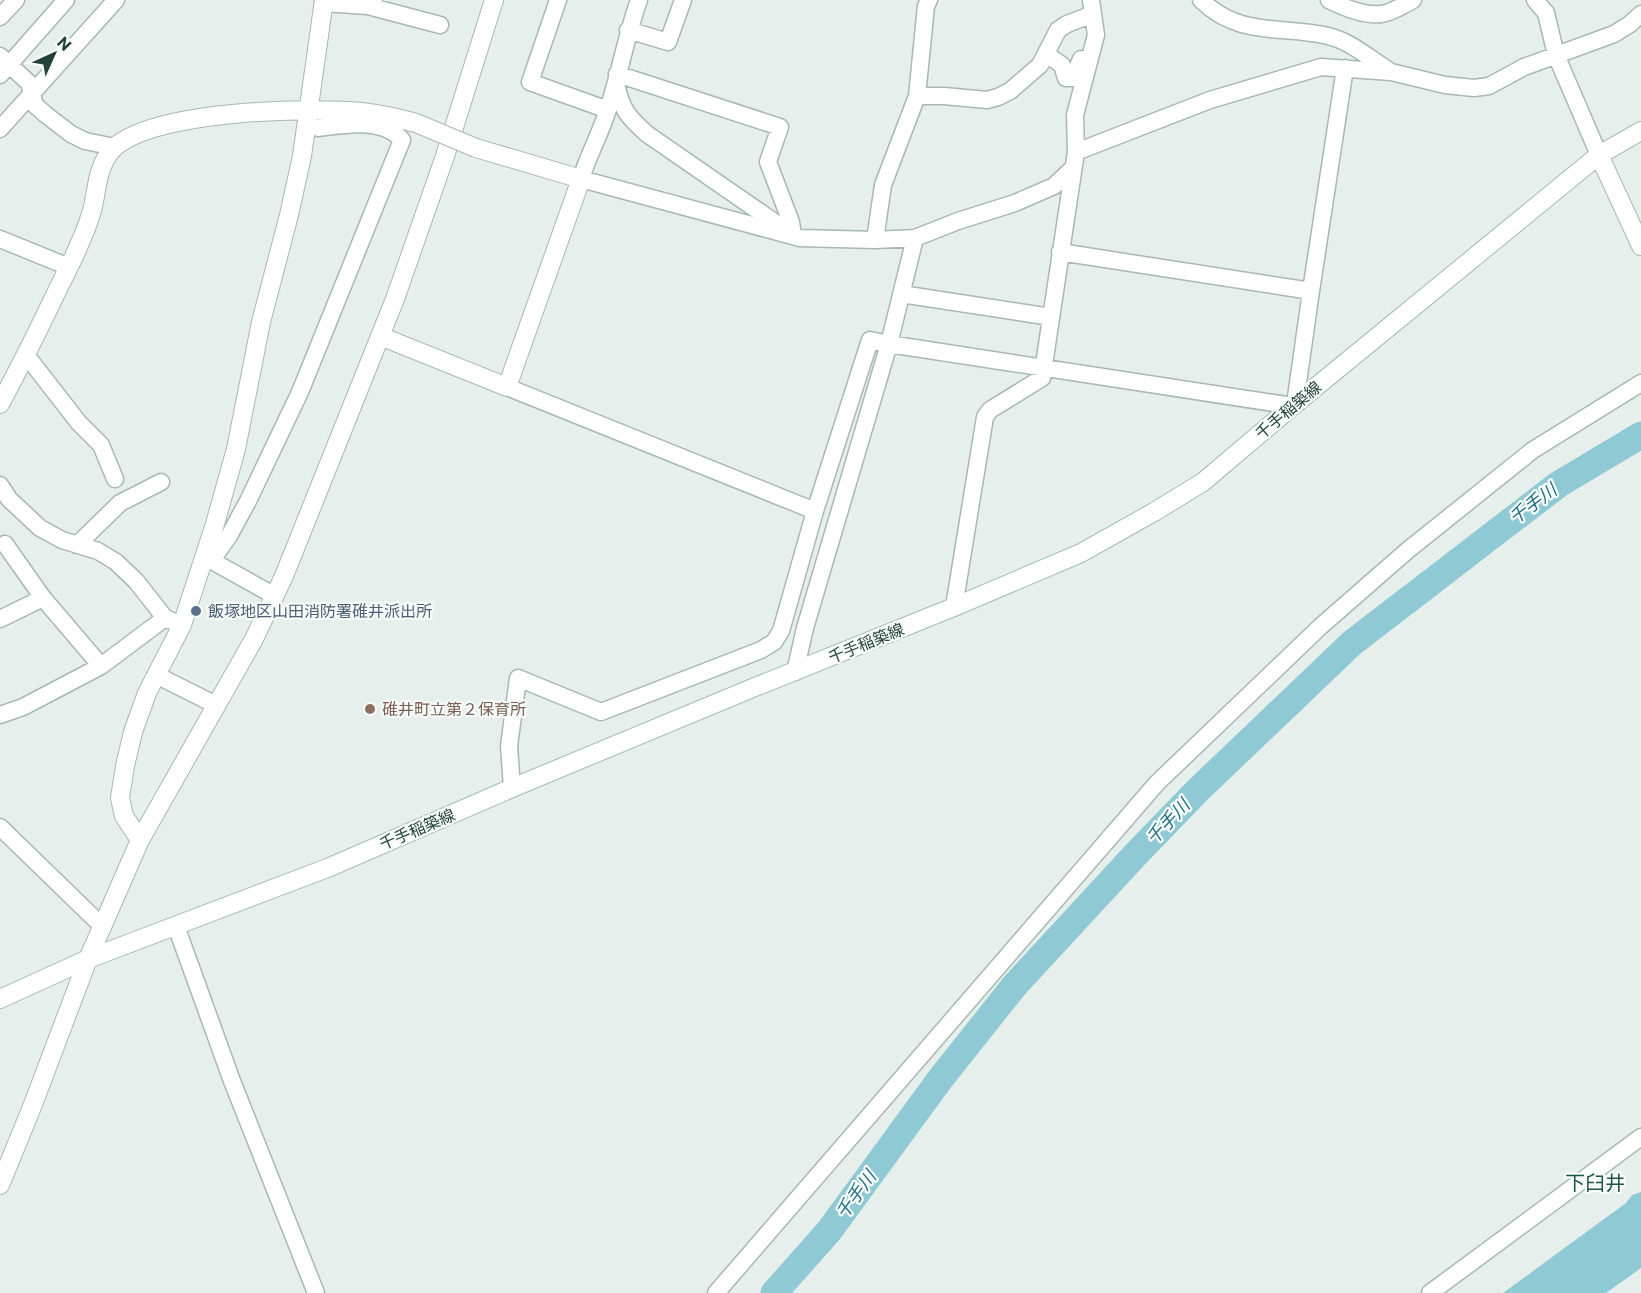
<svg xmlns="http://www.w3.org/2000/svg" width="1641" height="1293" viewBox="0 0 1641 1293" font-family="Commissioner,'Noto Sans JP',sans-serif">
	<style>
		.water { fill: #8ec9d4 }
		.lines { fill: none; stroke-linecap: round; stroke-linejoin: round }
		.river { stroke: #8ec9d4; stroke-width: 27 }
		.minor-casing { stroke: #a8b8b2; stroke-width: 19 }
		.tertiary-casing { stroke: #a8b8b2; stroke-width: 20 }
		.secondary-casing { stroke: #a4bbb3; stroke-width: 20 }
		.minor { stroke: #fff; stroke-width: 16 }
		.tertiary { stroke: #fff; stroke-width: 18 }
		.secondary { stroke: #fff; stroke-width: 18 }
		.tertiary-bridge-casing { stroke: #a8b8b2; stroke-width: 20; stroke-linecap: butt }
		.tertiary-bridge { stroke: #fff; stroke-width: 18 }
		.service-dot { fill: #5c6f8a; stroke: #f7fbf9; stroke-width: 2 }
		.education-dot { fill: #8d6e63; stroke: #f7fbf9; stroke-width: 2 }
		.labels { text-anchor: middle; stroke-width: 4.5; stroke-linejoin: round; paint-order: stroke }
		.street-label { font-size: 16px; fill: #24423a; stroke: #f7fbf9 }
		.service-label { font-size: 16px; fill: #4e5e75; stroke: #f7fbf9; text-anchor: start }
		.education-label { font-size: 16px; fill: #785e54; stroke: #f7fbf9; text-anchor: start }
		.water-label { font-size: 18px; font-style: italic; fill: #1c6f80; stroke: #f7fbf9 }
		.quarter-label { font-size: 20px; fill: #1f5548; stroke: #f7fbf9 }
	</style>
	<rect width="100%" height="100%" fill="#e6efeb"/>
	<path class="water" d="M1641,1192V1268L1606,1293H1503L1626,1203L1632,1195Z"/>
	<g class="lines">
		<path class="river" d="M774,1293L829,1231L941,1078L1015,985L1137,853L1197,791L1352,643L1559,484L1641,435"/>
		<defs>
			<path id="minor" d="M558,0L530,82L608,110
				M639,0C626,36 620,73 608,109C601,133 588,155 581,179L800,238L875,240L915,238L958,221L1015,203L1054,186L1073,168
				M1201,0C1240,38 1282,25 1328,36C1350,41 1369,58 1388,70
				M1329,0C1343,7 1365,16 1381,14C1392,13 1403,5 1413,0
				M1535,0L1546,13L1556,55L1599,155
				M323,3L368,6L374,0
				M368,6L440,25
				M0,17L16,0
				M628,30L668,42L683,0
				M1046,54L1062,65L1066,78H1073L1081,59
				M0,56L29,83L35,105L45,114L71,134L85,141L115,147
				M617,74L780,127L768,162L791,222L793,236
				M0,75L66,0
				M616,84C622,110 627,116 647,134L783,228
				M917,96H944L987,100L998,97L1010,91L1040,65L1058,30L1067,24L1093,14
				M0,129L116,0
				M1076,152L1210,100L1321,67L1391,72L1445,85L1474,88L1489,86L1524,67L1614,34L1630,24L1641,14
				M0,239L69,267
				M875,240L883,185L917,96L926,6L929,0
				M1060,252L1311,291L1295,404
				M1311,291L1345,68
				M901,294L1051,317
				M26,355L79,423L101,445L115,479
				M507,387L815,511
				M0,485L9,499L40,528L62,540L98,551L116,562L136,581L165,618L182,625
				M5,544L43,598L101,666
				M77,545L120,503L161,482
				M205,557L275,596
				M211,561L229,536L248,501L300,392L402,140C383,117 343,125 318,128
				M954,607L985,417L990,410L1042,378L1076,152L1075,115L1096,35L1091,0
				M0,619L43,598
				M795,672L805,628L889,344L915,238
				M156,675L216,705
				M0,715L23,707L101,666L165,618
				M512,788L509,746L518,678L601,712L761,650L774,642L781,631L815,511L870,340L889,344L1293,406
				M0,827L102,926
				M176,926L232,1081L316,1293
				M716,1293L1157,783L1321,626L1408,550L1533,450L1641,383
				M1430,1293L1641,1137"/>
			<path id="tertiary" d="M1599,155L1641,246
				M380,336L507,387L581,179L476,148
				M0,404C20,367 39,329 57,291C69,267 81,244 89,220C98,198 94,171 111,151C146,110 310,107 362,112C381,114 398,118 416,123
				M140,840L124,816L120,798L125,766L133,732L147,693L182,625L215,524L236,449L261,322L289,215L302,156L324,0
				M0,1185L32,1107L88,959L140,840L254,639L284,576L395,299L445,156L494,0"/>
			<path id="secondary" d="M0,999L88,959L330,867L512,788L755,687L954,607L1081,553L1154,512L1203,482L1295,404L1599,155L1641,131"/>
		</defs>
		<use href="#minor" class="minor-casing"/>
		<use href="#tertiary" class="tertiary-casing"/>
		<use href="#secondary" class="secondary-casing"/>
		<use href="#minor" class="minor"/>
		<use href="#tertiary" class="tertiary"/>
		<use href="#secondary" class="secondary"/>
		<defs>
			<path id="tertiary-bridge" d="M416,123L476,148"/>
		</defs>
		<use href="#tertiary-bridge" class="tertiary-bridge-casing"/>
		<use href="#tertiary-bridge" class="tertiary-bridge"/>
	</g>
	<circle class="service-dot" cx="196" cy="611" r="6"/>
	<circle class="education-dot" cx="370" cy="709" r="6"/>
	<g class="labels">
		<g class="street-label">
			<text transform="translate(1288 410) rotate(-40)" y="6">千手稲築線</text>
			<text transform="translate(866 643) rotate(-22)" y="6">千手稲築線</text>
			<text transform="translate(417 829) rotate(-23)" y="6">千手稲築線</text>
		</g>
		<g class="service-label">
			<text x="208" y="617">飯塚地区山田消防署碓井派出所</text>
		</g>
		<g class="education-label">
			<text x="382" y="715">碓井町立第２保育所</text>
		</g>
		<g class="water-label">
			<text transform="translate(1533 504) rotate(-37)" y="6">千手川</text>
			<text transform="translate(1168 822) rotate(-47)" y="6">千手川</text>
			<text transform="translate(856 1195) rotate(-54)" y="6">千手川</text>
		</g>
		<g class="quarter-label">
			<text x="1595" y="1190">下臼井</text>
		</g>
	</g>
	<g transform="translate(54 54) rotate(45)" stroke="#f7fbf9" stroke-width="4.5" paint-order="stroke">
	<path d="M0-4.5L10 22L0 15L-10 22Z" fill="#24423a"/>
	<text y="-9" font-size="16" font-weight="bold" text-anchor="middle" fill="#24423a">N</text>
	</g>
</svg>
